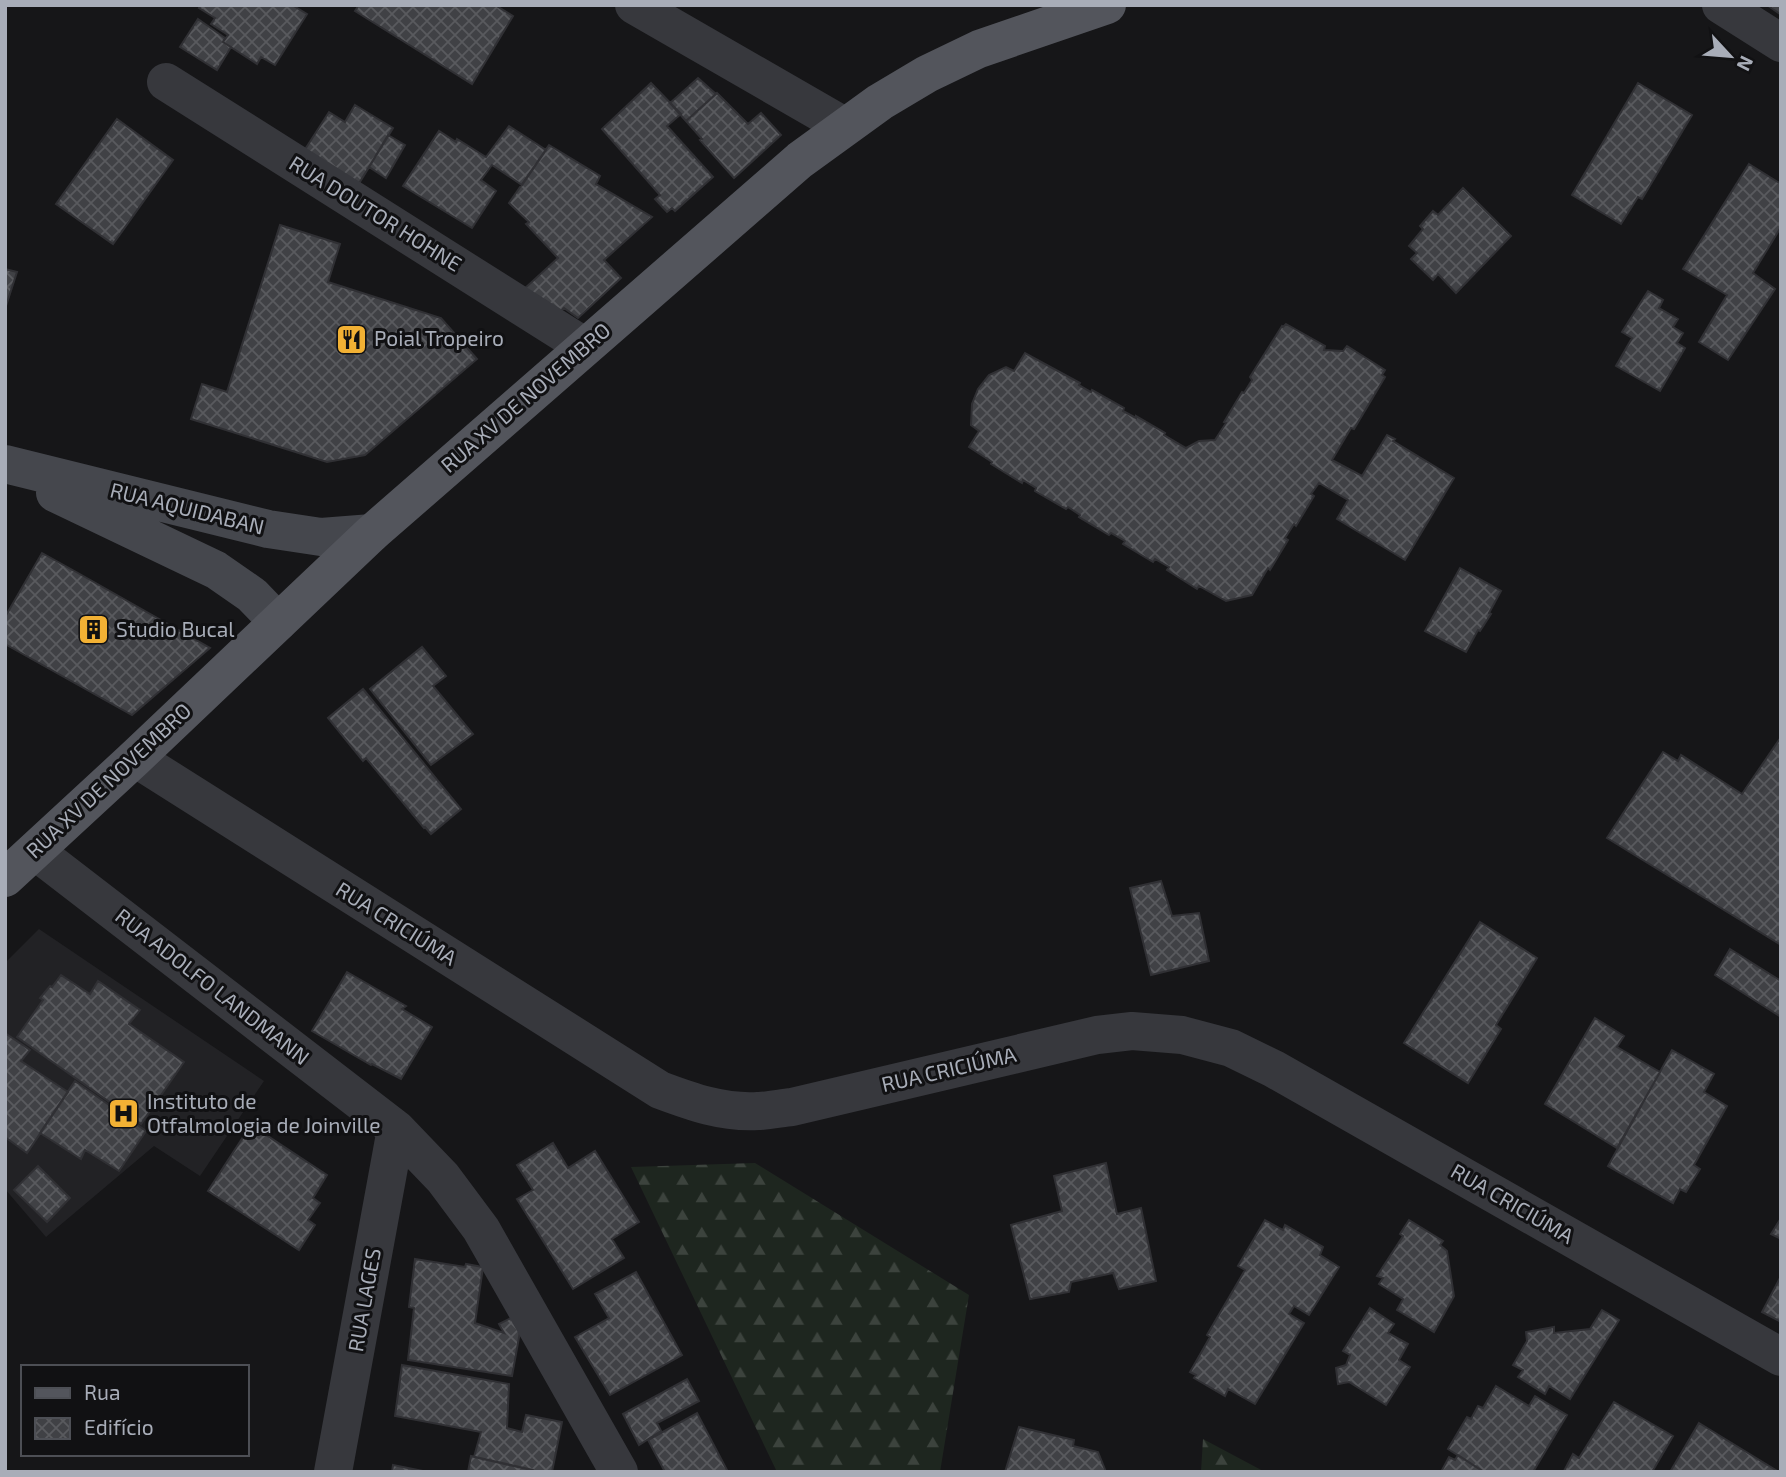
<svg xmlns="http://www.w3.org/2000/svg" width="1786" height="1477" viewBox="0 0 1786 1477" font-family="'Exo 2',sans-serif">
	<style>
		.built { fill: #222225 }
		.forest { fill: url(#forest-firs) }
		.building { fill: url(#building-cross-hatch); stroke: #303034; stroke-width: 2 }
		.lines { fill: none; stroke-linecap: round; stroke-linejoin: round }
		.street { stroke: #37383d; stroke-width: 38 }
		.secondary { stroke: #45474d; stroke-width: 38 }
		.primary { stroke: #53555c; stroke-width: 38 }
		.labels { text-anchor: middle; stroke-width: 6; stroke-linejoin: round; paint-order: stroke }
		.street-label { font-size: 21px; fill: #a8adb8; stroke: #111113 }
		.poi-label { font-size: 21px; fill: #a8adb8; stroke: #111113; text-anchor: start }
	</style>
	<defs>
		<pattern id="forest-firs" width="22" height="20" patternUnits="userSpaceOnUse" patternTransform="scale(1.75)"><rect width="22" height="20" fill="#1e261f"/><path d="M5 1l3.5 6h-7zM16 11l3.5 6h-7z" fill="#3c433d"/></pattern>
		<pattern id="building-cross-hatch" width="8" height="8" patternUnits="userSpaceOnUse" patternTransform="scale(1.75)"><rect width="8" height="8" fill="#404145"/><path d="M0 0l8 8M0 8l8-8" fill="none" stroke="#595a5e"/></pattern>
	</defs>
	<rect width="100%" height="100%" fill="#161618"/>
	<path class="built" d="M39,929L264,1081L200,1176L154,1146L46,1237L5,1189V963Z"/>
	<path class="forest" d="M755,1163L969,1295L940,1472H777L631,1167Z
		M1203,1439L1265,1472H1201Z"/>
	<path class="building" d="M201,5H292L307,14L275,65L261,57L257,64L223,42L228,35L211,24L215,18L199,8Z
		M359,5H495L513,16L472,84L355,11Z
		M1767,5H1781V13L1780,14Z
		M198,19L225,38L223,42L231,47L217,70L180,47Z
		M698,78L716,94L686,121L670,103Z
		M651,83L681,114L667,126L713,177L675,211L672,208L667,212L655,199L660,195L602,129Z
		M1638,83L1692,115L1642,199L1638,197L1621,224L1572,195Z
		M717,93L748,124L761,113L781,135L734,178L700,140L702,139L686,121Z
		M355,105L393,128L358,185L304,151L329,112L345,122Z
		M117,119L173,160L113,244L56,204Z
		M509,126L546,150L522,185L492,165L481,180L496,191L472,228L403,186L439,131L456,142L457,139L486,157Z
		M388,135L405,145L386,178L369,167Z
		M549,145L600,176L596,184L652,217L604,260L621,278L578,318L564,308L560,311L524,289L558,258L526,224L529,222L509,203Z
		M1749,164L1781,184V227L1753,273L1775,289L1728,360L1699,342L1727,295L1683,269Z
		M1463,188L1511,236L1456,293L1438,274L1433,280L1411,259L1417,253L1409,246L1423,229L1420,226L1433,211L1438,215Z
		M280,225L340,244L328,282L441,318L477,359L365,455L327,462L191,419L202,384L227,392Z
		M5,269L17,272L5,309Z
		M1648,291L1663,300L1659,308L1678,319L1673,327L1683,333L1677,343L1685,348L1660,391L1616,366L1632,338L1622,332Z
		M1286,324L1325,346L1324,350L1343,351L1347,346L1385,370L1382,375L1385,377L1354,429L1351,428L1332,460L1362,476L1387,435L1395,439L1393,441L1454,478L1405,560L1337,519L1348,500L1319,483L1311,494L1314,496L1296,526L1294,524L1285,538L1288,540L1270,570L1268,568L1252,595L1226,601L1199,586L1197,589L1167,570L1169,567L1155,559L1153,562L1123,544L1125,541L1111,533L1109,535L1079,517L1080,515L1068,507L1066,509L1035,491L1036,488L1023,480L1022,483L991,464L992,462L969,447L979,431L971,425L972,404L978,389L989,375L1006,367L1014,371L1025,353L1080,383L1079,385L1091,392L1092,390L1124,408L1123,411L1136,418V416L1165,433L1164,435L1186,448L1199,441L1215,440L1226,423L1224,422L1242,392L1244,393L1252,380L1250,377L1282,326L1283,327Z
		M42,553L78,573L210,648L132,715L5,644V617Z
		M1460,568L1501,591L1489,613L1491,614L1480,631L1478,630L1466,652L1425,631Z
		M422,647L446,676L433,686L473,734L431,765L370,689Z
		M363,689L461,809L431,834L425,827L424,828L366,758L363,761L328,718Z
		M1781,737V945L1607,838L1663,752L1678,761L1681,755L1742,794Z
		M1161,881L1172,916L1199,913L1209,961L1151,975L1130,888Z
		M1480,922L1537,958L1496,1025L1501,1029L1468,1083L1404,1043Z
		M1730,949L1781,981V1017L1715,975Z
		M347,972L406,1006L402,1009L432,1027L401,1079L372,1064L371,1065L312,1031Z
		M61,975L90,994L98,981L140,1010L129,1024L184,1062L141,1124L17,1037L43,1000L40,998L50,986L52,987Z
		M1595,1018L1624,1036L1617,1047L1660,1072L1617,1148L1545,1104Z
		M5,1033L30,1050L21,1061L68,1092L27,1153L5,1137Z
		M1672,1050L1714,1074L1704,1092L1727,1106L1694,1165L1700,1169L1686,1192L1680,1189L1673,1203L1608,1166Z
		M75,1081L146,1131L119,1171L85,1150L81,1159L40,1133Z
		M251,1125L327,1175L313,1198L320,1203L308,1220L315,1225L299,1250L208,1191Z
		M553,1143L568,1168L595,1151L639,1222L612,1239L624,1258L573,1289L517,1199L533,1190L517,1165Z
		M1106,1163L1117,1214L1141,1208L1156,1281L1119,1289L1113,1273L1071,1282L1069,1292L1030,1299L1011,1225L1062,1211L1054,1176Z
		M38,1166L70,1198L47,1222L14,1190Z
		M1781,1218V1239L1771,1234Z
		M1265,1220L1283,1230L1285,1225L1323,1247L1320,1255L1339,1267L1309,1315L1294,1306L1289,1314L1304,1323L1255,1404L1228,1389L1225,1396L1194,1378L1196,1375L1190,1372L1210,1337L1207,1335L1245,1270L1238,1266Z
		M1409,1220L1443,1241L1440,1245L1447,1251L1454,1296L1434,1332L1397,1310L1403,1299L1379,1284L1383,1278L1377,1276L1403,1236L1400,1234Z
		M415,1259L465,1267L466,1264L483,1267L475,1323L504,1333L499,1324L513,1317L520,1332L512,1376L408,1360L414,1308L409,1307Z
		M636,1272L682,1355L610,1395L575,1337L609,1318L595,1294Z
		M1781,1276V1322L1762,1312Z
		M1370,1308L1394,1324L1388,1333L1408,1344L1399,1360L1410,1367L1386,1405L1349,1382L1338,1384L1336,1368L1346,1365L1350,1355L1343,1351Z
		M1602,1310L1619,1320L1570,1399L1549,1386L1545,1394L1518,1377L1523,1370L1513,1365L1527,1341L1526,1332L1554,1327V1333L1590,1329Z
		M402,1365L509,1384L507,1428L522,1432L526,1415L562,1422L552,1472H540L474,1457L481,1432L395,1416Z
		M687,1379L699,1401L657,1423L661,1431L639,1445L623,1414Z
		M1496,1386L1529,1406L1535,1396L1567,1415L1533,1472H1484L1448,1449L1467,1417L1471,1419L1478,1406L1483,1408Z
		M1614,1402L1673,1436L1652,1472L1564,1471L1573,1454L1579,1458Z
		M697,1413L728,1472H665L648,1440Z
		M1699,1423L1779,1472H1670Z
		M1019,1427L1074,1440L1073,1446L1098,1452L1106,1472H1005Z
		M1458,1455L1484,1472H1441L1449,1457L1455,1460Z
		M471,1456L533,1470V1472H468Z
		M393,1465L428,1472H392Z"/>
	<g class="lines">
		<path class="street" d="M634,5L844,126
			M1721,5L1781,43
			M166,82L584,346
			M135,758L660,1090C692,1102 723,1113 758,1111C769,1111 781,1108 792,1107L1097,1035L1132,1031L1182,1035L1231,1048L1274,1069L1781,1357
			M35,851L396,1129L443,1178L481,1229L619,1472
			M333,1472L396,1129"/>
		<path class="secondary" d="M5,464L268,529L321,537L372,533
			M55,493L216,570L252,595L278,622"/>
		<path class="primary" d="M5,878L135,758L372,533L800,160L880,102L927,74L979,49L1107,5"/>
	</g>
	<defs>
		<symbol id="restaurant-square" viewBox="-11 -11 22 22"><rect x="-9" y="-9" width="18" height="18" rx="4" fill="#f2b134" stroke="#111113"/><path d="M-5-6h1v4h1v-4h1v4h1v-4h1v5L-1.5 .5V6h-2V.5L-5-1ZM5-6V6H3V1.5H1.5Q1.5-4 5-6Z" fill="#111"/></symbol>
		<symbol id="building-square" viewBox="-11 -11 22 22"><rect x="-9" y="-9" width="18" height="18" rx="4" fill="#f2b134" stroke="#111113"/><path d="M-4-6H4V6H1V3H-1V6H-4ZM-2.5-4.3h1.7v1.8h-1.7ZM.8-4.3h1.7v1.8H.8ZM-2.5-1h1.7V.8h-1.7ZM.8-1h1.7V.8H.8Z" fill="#111"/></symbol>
		<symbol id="hospital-square" viewBox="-11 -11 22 22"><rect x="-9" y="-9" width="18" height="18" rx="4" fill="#f2b134" stroke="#111113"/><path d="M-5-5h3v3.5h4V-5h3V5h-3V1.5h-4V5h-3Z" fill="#111"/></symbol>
	</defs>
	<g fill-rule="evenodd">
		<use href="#restaurant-square" x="334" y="322" width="35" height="35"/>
		<use href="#building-square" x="76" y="612" width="35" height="35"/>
		<use href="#hospital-square" x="106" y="1096" width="35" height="35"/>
	</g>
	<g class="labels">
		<g class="street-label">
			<text transform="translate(375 214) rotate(32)" y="7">RUA DOUTOR HOHNE</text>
			<text transform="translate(526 398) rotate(-41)" y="7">RUA XV DE NOVEMBRO</text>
			<text transform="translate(187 509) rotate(14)" y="7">RUA AQUIDABAN</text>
			<text transform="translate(109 781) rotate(-43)" y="7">RUA XV DE NOVEMBRO</text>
			<text transform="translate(396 924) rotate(32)" y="7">RUA CRICIÚMA</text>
			<text transform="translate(212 987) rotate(38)" y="7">RUA ADOLFO LANDMANN</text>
			<text transform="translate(949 1070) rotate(-13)" y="7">RUA CRICIÚMA</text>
			<text transform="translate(1512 1204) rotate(30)" y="7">RUA CRICIÚMA</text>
			<text transform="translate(365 1300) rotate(-80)" y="7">RUA LAGES</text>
		</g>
		<g class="poi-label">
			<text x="374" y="346">Poial Tropeiro</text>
			<text x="116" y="637">Studio Bucal</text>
			<text x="147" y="1109">Instituto de<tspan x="147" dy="24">Otfalmologia de Joinville</tspan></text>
		</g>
	</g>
	<rect width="1786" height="1477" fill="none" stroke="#a8adb8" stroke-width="14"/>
	<rect x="21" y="1365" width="228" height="91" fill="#111113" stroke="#4d4f55" stroke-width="2"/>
	<rect x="35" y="1388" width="35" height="10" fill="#53555c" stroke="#4d4f55" stroke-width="2"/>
	<text x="84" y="1400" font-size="21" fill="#a8adb8">Rua</text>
	<rect x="35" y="1418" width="35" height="21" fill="url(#building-cross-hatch)" stroke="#4d4f55" stroke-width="2"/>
	<text x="84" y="1435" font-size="21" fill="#a8adb8">Edifício</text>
	<g transform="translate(1730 56) rotate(116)" stroke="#111113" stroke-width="5" paint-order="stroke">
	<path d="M0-5L12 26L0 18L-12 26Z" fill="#a8adb8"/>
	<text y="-10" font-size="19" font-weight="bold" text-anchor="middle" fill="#a8adb8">N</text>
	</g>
</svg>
